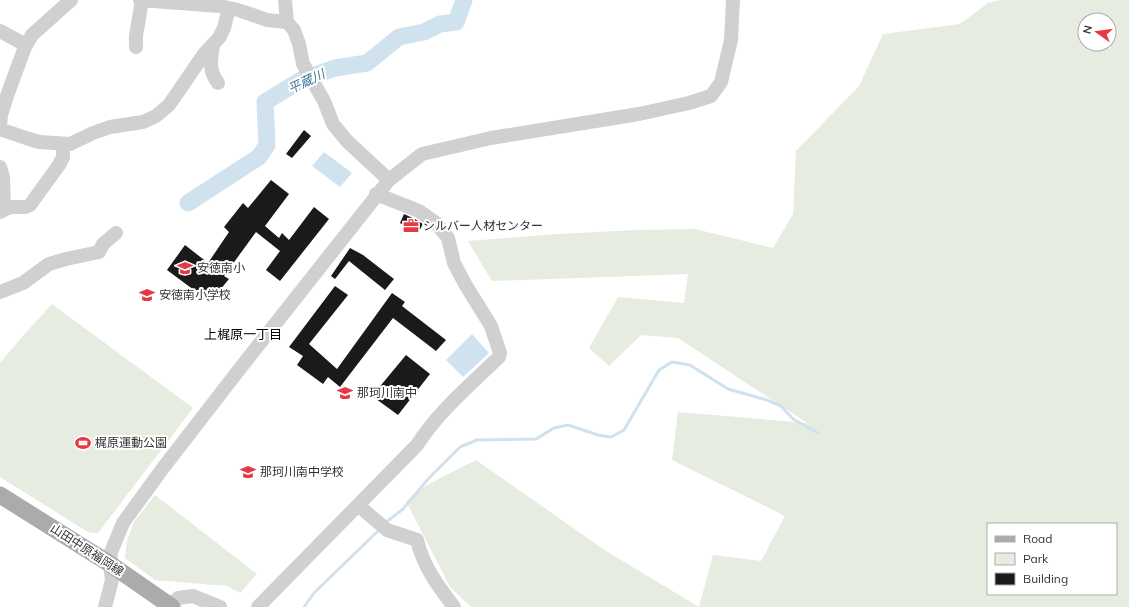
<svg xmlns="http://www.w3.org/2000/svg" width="1129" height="607" viewBox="0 0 1129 607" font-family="Mulish,'Noto Sans JP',sans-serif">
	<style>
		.green { fill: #e6ecdf; fill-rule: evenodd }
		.water { fill: #cfe2ee }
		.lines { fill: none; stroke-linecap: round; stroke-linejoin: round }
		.stream { stroke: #cfe2ee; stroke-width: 3 }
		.river { stroke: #cfe2ee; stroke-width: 17 }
		.building { fill: #1a1a1a }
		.minor { stroke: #d0d0d0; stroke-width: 14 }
		.major { stroke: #ababab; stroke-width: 17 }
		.labels { text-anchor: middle; stroke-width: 4; stroke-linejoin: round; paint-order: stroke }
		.poi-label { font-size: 12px; fill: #333; stroke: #fff; text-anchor: start }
		.street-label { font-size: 12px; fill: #333; stroke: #fff }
		.water-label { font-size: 13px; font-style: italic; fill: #3f7597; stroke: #fff }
		.neighbourhood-label { font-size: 13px; fill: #000; stroke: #fff }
	</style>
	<rect width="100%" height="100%" fill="#fff"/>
	<path class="green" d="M1000,0H1129V607H471L450,587L406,501L427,485L476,460L606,551L699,607L713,555L761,561L785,516L672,460L678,412L807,423L678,338L641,335L609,366L589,348L618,297L684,303L688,274L492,281L468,241L558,234L637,230L695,229L773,248L793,214L796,151L859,86L883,34L960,24L988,3ZM1085,20H1109V44H1085ZM988,524H1116V594H988Z
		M52,304L193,408L98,533L88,532L0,477V363L22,337Z
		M155,495L257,574L240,593L227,586L155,580L125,558L127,541L134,522Z"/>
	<path class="water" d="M324,152L352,173L340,187L312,166Z
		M472,334L489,353L463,377L446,360Z"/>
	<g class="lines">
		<path class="stream" d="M385,523L403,509L429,478L460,447L477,440L536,439L554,428L568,425L598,435L611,437L624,430L659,370L672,362L690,365L728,389L767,400L781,406L793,419L818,433
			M304,607L314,593L380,529"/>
		<path class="river" d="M188,203L259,157L267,145L265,102L301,80L335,68L367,63L399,37L424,32L440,24L456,22L464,0"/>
	</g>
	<path class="building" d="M304,130L311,136L292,158L286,154Z
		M271,180L289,194L265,226L279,238L282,233L289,240L314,207L329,219L280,281L266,270L280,251L256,232L224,276L229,279L210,302L167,270L185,245L208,263L229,232L224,227L243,203L248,208Z
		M404,214L415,219L423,224L418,233L400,223Z
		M350,248L363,255L394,279L385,290L349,261L335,279L331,276Z
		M335,286L348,295L309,344L337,369L392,293L405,302L402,306L446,340L436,351L393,318L340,387L328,377L323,384L297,365L303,356L289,347Z
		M406,355L430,374L398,415L372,396Z"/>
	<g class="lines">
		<path class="minor" d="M140,0L219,6L238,10L267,20L287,22
			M285,0L287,22L294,30L299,44L303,64L324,101L333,124L347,141L389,180
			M0,31L26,45
			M213,45C211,60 208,70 218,83
			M136,47V36L142,0
			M0,126L1,115L8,93L25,47L32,35L71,0
			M0,129L26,138L39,142L70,144L93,133L110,127L143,122L156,116L169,105L204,54L219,38L224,28L229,8
			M0,167L3,177L4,210
			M0,212L10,207H25L30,205L59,165L63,157V144
			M0,292L23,283L49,264L66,259L99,252L103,244L116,233
			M359,506L387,530L417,540C423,566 438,586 454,607
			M171,606L178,598L193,596L220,607
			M105,607L112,580L110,564L111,552L123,523L163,468L238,371L389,180L422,154L491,138L639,114L689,103L711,96L721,82L731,40L733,0
			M258,607L417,445C438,412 470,385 499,357L500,353L491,326L465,284L454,263L448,238L436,223L419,211L376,194"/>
		<path class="major" d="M0,495L110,564L172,607"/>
	</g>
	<defs>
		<symbol id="office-bare" viewBox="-9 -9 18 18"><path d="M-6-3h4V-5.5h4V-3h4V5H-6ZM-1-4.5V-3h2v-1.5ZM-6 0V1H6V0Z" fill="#e63946" stroke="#fff" stroke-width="2.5" paint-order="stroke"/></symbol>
		<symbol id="school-bare" viewBox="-9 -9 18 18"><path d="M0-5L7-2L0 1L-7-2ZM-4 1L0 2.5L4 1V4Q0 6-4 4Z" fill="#e63946" stroke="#fff" stroke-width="2.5" paint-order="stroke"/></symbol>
		<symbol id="stadium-bare" viewBox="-9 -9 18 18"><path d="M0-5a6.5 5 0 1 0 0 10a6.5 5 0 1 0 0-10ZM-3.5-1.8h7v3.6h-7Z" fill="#e63946" stroke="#fff" stroke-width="2.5" paint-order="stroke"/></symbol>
	</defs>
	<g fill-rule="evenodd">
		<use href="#office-bare" x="400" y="215" width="22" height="22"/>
		<use href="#school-bare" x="174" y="257" width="22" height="22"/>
		<use href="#school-bare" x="136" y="284" width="22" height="22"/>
		<use href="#school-bare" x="334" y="382" width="22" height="22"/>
		<use href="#stadium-bare" x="72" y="432" width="22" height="22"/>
		<use href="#school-bare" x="237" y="461" width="22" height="22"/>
	</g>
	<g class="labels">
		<g class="poi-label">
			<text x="423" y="230">シルバー人材センター</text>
			<text x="197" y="272">安徳南小</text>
			<text x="159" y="299">安徳南小学校</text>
			<text x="357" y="397">那珂川南中</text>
			<text x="95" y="447">梶原運動公園</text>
			<text x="260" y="476">那珂川南中学校</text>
		</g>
		<g class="street-label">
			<text transform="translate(87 550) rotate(33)" y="4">山田中原福岡線</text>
		</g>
		<g class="water-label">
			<text transform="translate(306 81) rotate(-25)" y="5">平蔵川</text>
		</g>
		<g class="neighbourhood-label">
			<text x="243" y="339">上梶原一丁目</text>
		</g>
	</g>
	<rect x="987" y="523" width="130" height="72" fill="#ffffff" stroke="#adadad"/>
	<rect x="995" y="536" width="20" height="6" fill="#ababab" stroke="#adadad"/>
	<text x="1023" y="543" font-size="12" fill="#333333">Road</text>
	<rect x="995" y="553" width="20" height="12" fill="#e6ecdf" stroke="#adadad"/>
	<text x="1023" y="563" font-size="12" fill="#333333">Park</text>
	<rect x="995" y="573" width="20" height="12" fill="#1a1a1a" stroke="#adadad"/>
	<text x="1023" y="583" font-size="12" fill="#333333">Building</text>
	<g transform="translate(1097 32) rotate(284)"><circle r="19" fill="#ffffff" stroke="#adadad"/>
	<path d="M0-3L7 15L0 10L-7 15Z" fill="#e63946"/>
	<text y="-6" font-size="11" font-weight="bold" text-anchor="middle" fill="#333333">N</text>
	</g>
</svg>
